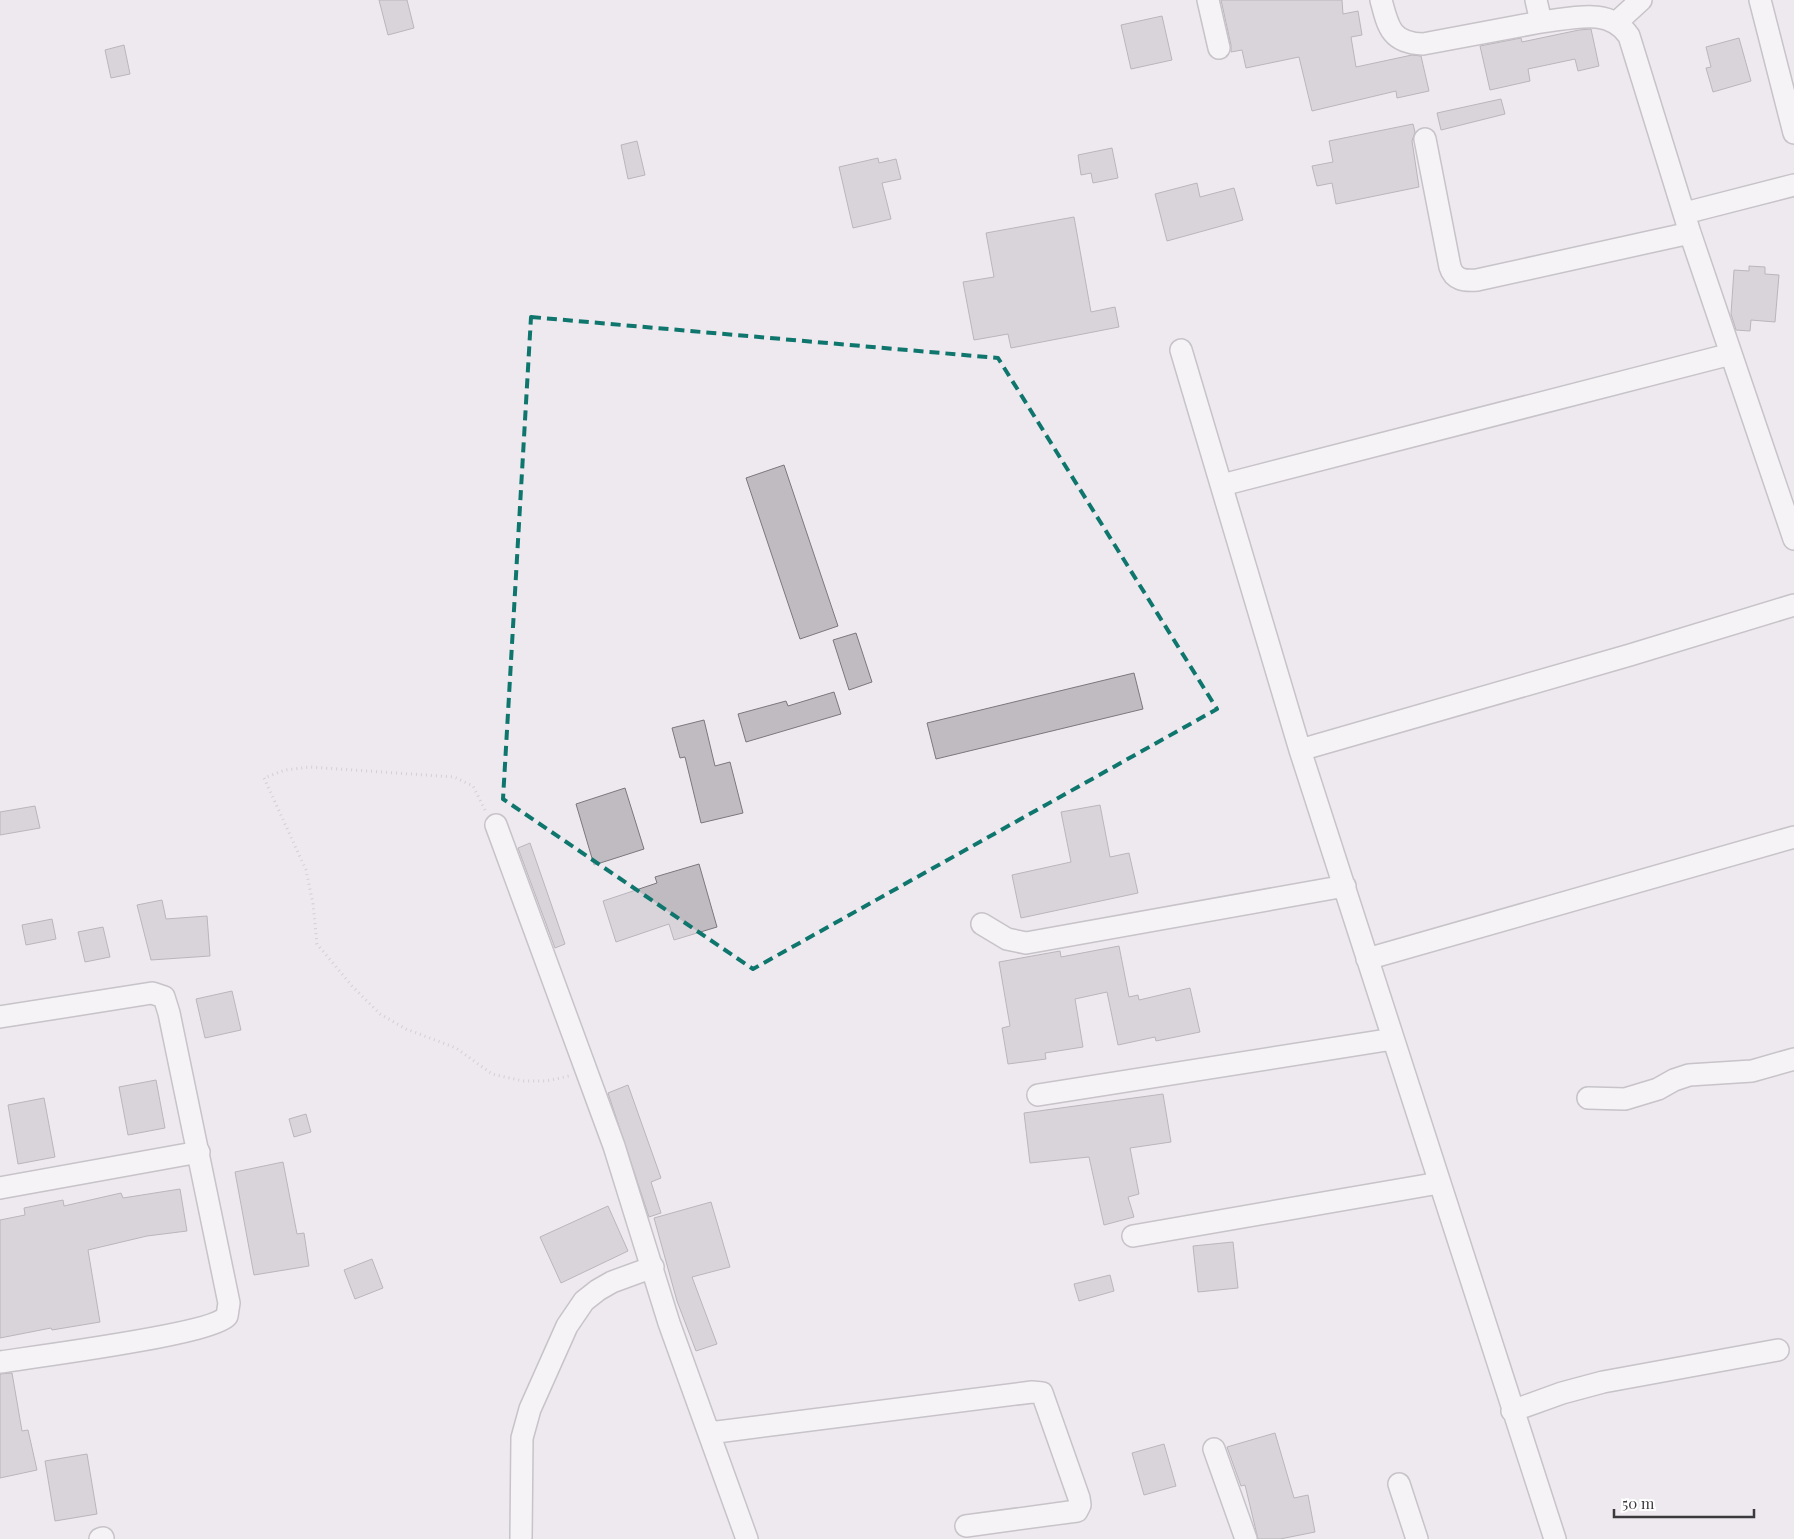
<svg xmlns="http://www.w3.org/2000/svg" width="1794" height="1539" viewBox="0 0 1794 1539" font-family="'Playfair Display',serif">
	<style>
		.building { fill: #bfbbc1; stroke: #7b777d }
		.lines { fill: none; stroke-linecap: round; stroke-linejoin: round }
		.minor-casing { stroke: #99959a; stroke-width: 24 }
		.path { stroke: #b4b1b6; stroke-width: 3; stroke-dasharray: 1 4; stroke-linecap: butt }
		.minor { stroke: #fff; stroke-width: 21 }
		.marked { fill: none; stroke: #0f766e; stroke-width: 4; stroke-dasharray: 10 6; stroke-linejoin: round }
	</style>
	<rect width="100%" height="100%" fill="#ede9ef"/>
	<path class="building" d="M379,0H407L414,28L388,35Z
		M1221,0H1342L1343,14L1358,11L1362,35L1351,37L1356,67L1412,55L1421,56L1429,91L1397,98L1396,91L1312,111L1299,57L1246,68L1242,50L1231,52V45Z
		M1162,16L1172,60L1131,69L1121,25Z
		M1591,29L1599,66L1578,71L1575,59L1528,69L1530,81L1490,90L1480,46L1521,38L1522,42L1579,30Z
		M1739,38L1751,81L1713,92L1706,68L1711,67L1706,47Z
		M124,45L130,74L111,78L105,50Z
		M1501,99L1505,114L1441,130L1437,113Z
		M1413,124L1415,132L1412,141L1419,187L1336,204L1332,183L1317,186L1312,166L1333,162L1329,141Z
		M637,141L645,175L628,179L621,145Z
		M1112,148L1118,178L1093,183L1091,173L1081,175L1078,155Z
		M878,158L879,163L896,159L901,179L882,183L891,219L853,228L839,167Z
		M1197,183L1200,197L1234,188L1243,220L1167,241L1155,194Z
		M1074,217L1091,312L1115,307L1119,327L1011,348L1008,334L974,340L963,282L994,277L986,233Z
		M1749,266L1765,267V274L1779,275L1775,322L1751,320L1750,331L1736,330L1731,314L1734,270L1749,271Z
		M784,465L838,626L800,639L746,478Z
		M856,633L872,682L849,690L833,640Z
		M1134,673L1143,709L936,759L927,723Z
		M834,692L841,714L746,742L738,714L786,701L788,706Z
		M704,720L715,766L730,762L743,813L701,823L685,757L680,758L672,728Z
		M625,788L644,849L594,865L576,804Z
		M1100,805L1110,857L1129,853L1138,893L1021,918L1012,875L1071,862L1061,812Z
		M35,806L40,828L0,835V812Z
		M530,843L565,944L555,948L518,848Z
		M699,864L717,927L674,940L669,924L616,942L603,901L657,883L655,877Z
		M162,900L166,919L207,916L210,956L151,960L137,905Z
		M52,919L56,939L26,945L22,925Z
		M103,927L110,957L85,962L78,932Z
		M1119,946L1129,997L1138,995L1139,1000L1190,988L1200,1032L1156,1041L1155,1037L1118,1045L1107,992L1075,999L1083,1047L1045,1053L1046,1059L1008,1064L1002,1028L1010,1026L999,962L1060,951L1061,957Z
		M232,991L241,1030L205,1038L196,999Z
		M156,1080L165,1128L128,1135L119,1087Z
		M628,1085L661,1178L651,1182L661,1213L649,1217L608,1093Z
		M1163,1094L1171,1142L1130,1148L1139,1194L1128,1197L1134,1217L1104,1225L1089,1157L1030,1163L1024,1113Z
		M44,1098L55,1157L18,1164L8,1105Z
		M306,1114L311,1132L294,1137L289,1119Z
		M283,1162L297,1234L304,1233L309,1266L254,1275L235,1172Z
		M180,1189L187,1231L147,1236L88,1250L100,1322L52,1330L51,1328L0,1338V1220L25,1215L24,1208L63,1200L64,1206L121,1193L123,1198Z
		M711,1202L730,1267L692,1277L717,1344L696,1351L677,1301L654,1218Z
		M608,1206L628,1251L561,1283L540,1237Z
		M1233,1242L1238,1288L1198,1292L1193,1246Z
		M372,1259L383,1288L355,1299L344,1270Z
		M1110,1275L1114,1291L1079,1301L1074,1284Z
		M12,1373L22,1431L28,1430L37,1470L0,1478V1374Z
		M1275,1433L1294,1498L1308,1495L1315,1532L1280,1539H1258L1245,1485L1241,1486L1227,1447Z
		M1164,1444L1176,1486L1144,1495L1132,1453Z
		M87,1454L97,1514L55,1521L45,1461Z"/>
	<g class="lines">
		<defs>
			<path id="minor" d="M1208,0L1219,48
				M1381,0C1388,27 1391,43 1423,44L1541,22
				M1536,0L1541,22C1571,19 1609,6 1629,36L1690,233L1794,539
				M1760,0L1794,133
				M1617,22L1641,0
				M1425,139L1450,267C1454,280 1464,281 1477,280L1690,233
				M1685,213L1794,185
				M1181,350L1300,750L1555,1539
				M1222,485L1731,354
				M1300,750L1630,655L1794,605
				M496,825L614,1146L669,1323L747,1539
				M982,924L1007,939L1026,943L1345,886
				M1367,959L1794,837
				M0,1017L152,993L164,997L169,1013L229,1303L227,1316C212,1334 34,1357 0,1362
				M1038,1095L1393,1039
				M1588,1098L1625,1099L1658,1089L1674,1080L1689,1075L1752,1071L1794,1059
				M0,1188L199,1152
				M1133,1236L1439,1183
				M1512,1411L1562,1393L1603,1382L1778,1350
				M709,1433L1032,1392L1042,1393L1079,1498L1080,1505L1077,1511L966,1526
				M1214,1449L1246,1539
				M1399,1484L1417,1539
				M100,1539L103,1538
				M521,1539L522,1438L530,1409L567,1326L584,1301L598,1290L612,1282L653,1267"/>
		</defs>
		<use href="#minor" class="minor-casing"/>
		<path class="path" d="M485,810L473,786L454,777L310,767L285,770L264,778L306,870L313,904L317,944L352,986L380,1014L406,1029L456,1048L492,1074L523,1081H546L569,1076"/>
		<use href="#minor" class="minor"/>
	</g>
	<path d="M0 0H1794V1539H0ZM531,317L998,358L1217,709L753,969L503,799Z" fill="#ede9ef" fill-opacity=".55" fill-rule="evenodd"/>
	<path class="marked" d="M531,317L998,358L1217,709L753,969L503,799Z"/>
	<path d="M1614 1509v8h140v-8" fill="none" stroke="#3b393c" stroke-width="2.5"/>
	<text x="1622" y="1509" font-size="15" fill="#3b393c" stroke="#ffffff" stroke-width="4" paint-order="stroke">50 m</text>
</svg>
